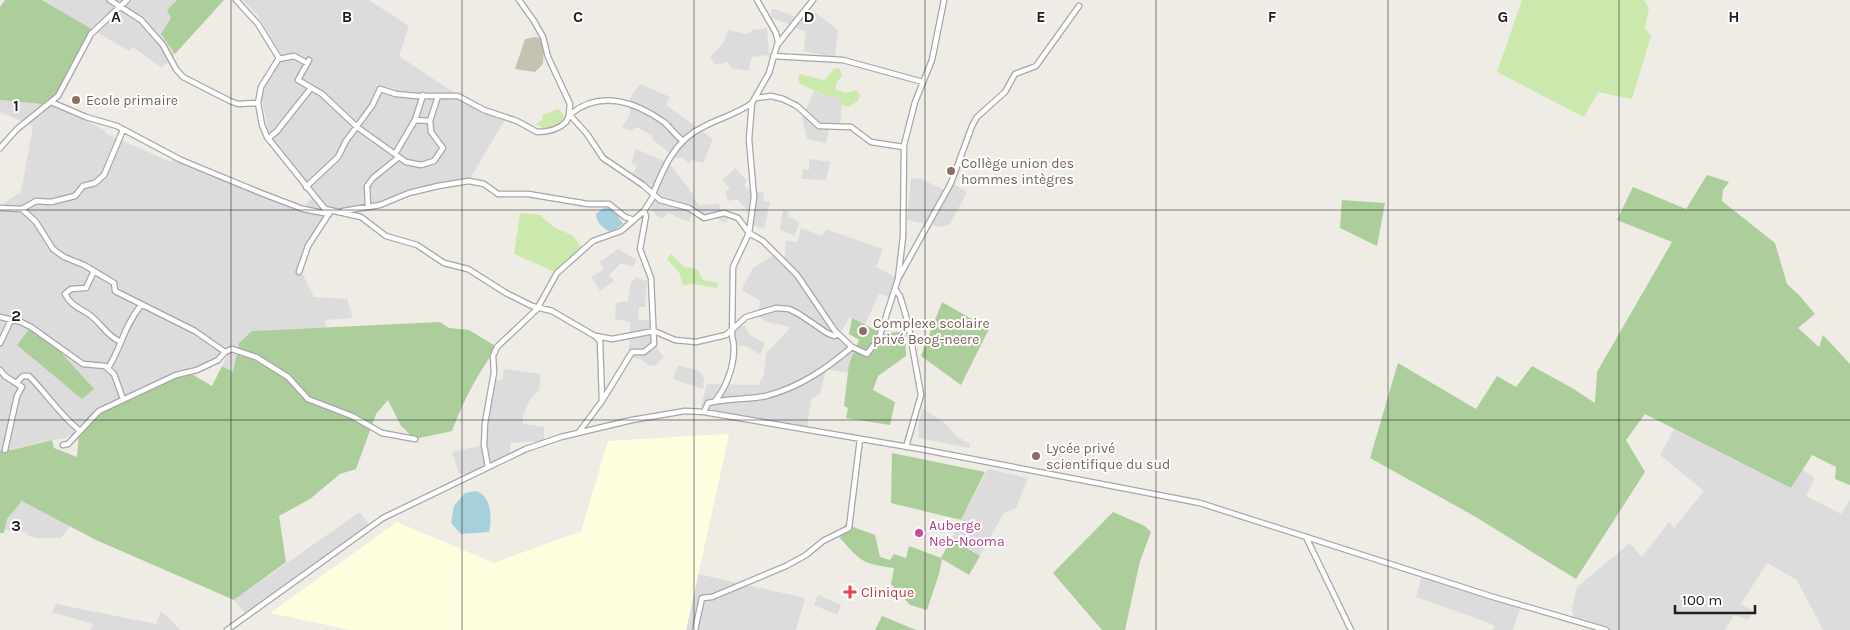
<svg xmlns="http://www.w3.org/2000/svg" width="1850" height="630" viewBox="0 0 1850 630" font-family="Karla,sans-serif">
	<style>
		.residential { fill: #dddcdc }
		.education { fill: #fefedf }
		.construction { fill: #c4c3b1 }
		.grass { fill: #cbe9ac }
		.forest { fill: #abce9b }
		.water { fill: #a6d1dc }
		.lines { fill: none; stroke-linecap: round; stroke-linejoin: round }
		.minor-casing { stroke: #a6a6a6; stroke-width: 7 }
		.minor { stroke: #fff; stroke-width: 4.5 }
		.grid { fill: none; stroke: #1f1f1f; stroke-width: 1; stroke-opacity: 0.55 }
		.education-dot { fill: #8d6e63; stroke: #fff; stroke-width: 2 }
		.hotel-dot { fill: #d1479c; stroke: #fff; stroke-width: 2 }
		.health-dot { fill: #e0444e; stroke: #fff; stroke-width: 2 }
		.labels { text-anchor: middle; stroke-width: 4; stroke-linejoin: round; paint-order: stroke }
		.education-label { font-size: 14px; fill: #785e54; stroke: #fff; text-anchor: start }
		.hotel-label { font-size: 14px; fill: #b23c85; stroke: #fff; text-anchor: start }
		.health-label { font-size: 14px; fill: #be3a42; stroke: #fff; text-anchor: start }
		.grid-label { font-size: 16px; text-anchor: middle; font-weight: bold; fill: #1f1f1f; stroke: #fff; stroke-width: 4; stroke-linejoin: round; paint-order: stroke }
	</style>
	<rect width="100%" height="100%" fill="#efece5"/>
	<path class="residential" d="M42,0H177L167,10L172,17L162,34L175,54L162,68L133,47L129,51Z
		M242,0H369L409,26L399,56L459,96L506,118L469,180L405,193L371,204L333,211L319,229L303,260L302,273L314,297L347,299L353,318L325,320L326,328L252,331L239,343L233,372L222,366L230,350L195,370L98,408L86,417L73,434L65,438L40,442L12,450H0V213L7,201L21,192L33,126L0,112V100L52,105L69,111L104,130L107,134L171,162L174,157L245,189L302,210L313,196L295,167L275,146L268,129L261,94L263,87L276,69L281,54L257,14Z
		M807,6L838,30L835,58L804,51L806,32L771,17V10L775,9L798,18Z
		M767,28L769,55L752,57L748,71L732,68L727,62L716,65L710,57L724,42L728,30L747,34L753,30Z
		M640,84L670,97L666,105L713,139L703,163L692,160L689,163L681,157L677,159L652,139L653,136L637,127L630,131L622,127L630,115V98Z
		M814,91L829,97L834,96L838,98L842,105L840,127H830L826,143L807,139L802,118Z
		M636,149L669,163L693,194L694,199L699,205L719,204L721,214L729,217L726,223L719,220L717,215L707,218L693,210L689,222L668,213L662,219L657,216L648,206L654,193L631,176L637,166L631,163Z
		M809,159L830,162L826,180L802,179L803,169L809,170Z
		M735,168L747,181L744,185L749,190L764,193L763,201L770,202L764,229L753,225L750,213L737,199L728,201L725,192L730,189L722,180Z
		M919,178L946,191L951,183L967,192L950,224L942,227L907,220L911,179Z
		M783,209L789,212L788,217L799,222L795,236L780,230Z
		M801,228L822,236L826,229L883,249L876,267L896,277L889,297L879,294L865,325L850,317L839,335L857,347L849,363L848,373L826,369L820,394L811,399L807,429L705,411L701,406L707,384L758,385L764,375L766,353L791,327L767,322L757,316L761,301L741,290L753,268L776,253L784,261L786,240L797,242Z
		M618,249L637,260L632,267L621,263L609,275L614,281L600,291L591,277L604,269L600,262Z
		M636,277L647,281L645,307H639L638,320H652L654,344L664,357L656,365L649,366L642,360L629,357L630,322L615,319L616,303L628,301L631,283Z
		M745,326L750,335L765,343L760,355L746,346H735L732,336L739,327Z
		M678,365L699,371L704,379L703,389L673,379Z
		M504,369L541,374L539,390L530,400L523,415V424L544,427V441L510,443V456L472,475L459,474L452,452L487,444L492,380H502Z
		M922,408L945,423L956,436L970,444L969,448L919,438L918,427Z
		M1674,429L1791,488L1803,470L1815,478L1806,496L1841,514L1850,500V630H1823L1797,580L1767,563L1741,604L1753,611L1748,620L1734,615L1725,630H1606L1574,621L1572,608L1577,587L1630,543L1642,557L1669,522L1674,528L1704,491L1660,455Z
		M988,469L1028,478L1016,508L1004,513L980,556L951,539Z
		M22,501L41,510L71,525L61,538H38L28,536V533L5,530L7,519Z
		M360,512L370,526L246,614L234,600Z
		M698,574L805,598L796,630H686Z
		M1422,575L1521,605L1513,630H1493L1495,626L1489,623L1416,597Z
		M818,595L841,605L837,615L814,605Z
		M56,604L156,624L161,611L181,630H90L93,624L52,612Z"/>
	<path class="education" d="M723,434L729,435L686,630H351L270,613L397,522L494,563L581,531L608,441Z"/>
	<path class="construction" d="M535,37L540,38L544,49L543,64L535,72L515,69L525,39Z"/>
	<path class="grass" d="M1522,0H1644L1649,8L1645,28L1651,36L1632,99L1598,92L1584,117L1497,72Z
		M835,68L840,69L842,76L836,83V89L845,93L856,90L860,95L858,101L848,107L842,105L838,98L834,96L829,97L800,84L798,79L800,74L824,80Z
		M558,109L563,113L564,119L560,123L545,129L536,124L543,119L542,115Z
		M520,213L540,215L555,228L572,235L583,249L557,273L514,254Z
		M671,254L683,266L698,270L703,280L719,283L717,288L694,284L683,285L679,272L667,259Z"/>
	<path class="forest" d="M5,0H42L95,31L60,96L52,105L0,100V7Z
		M177,0H224L175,54L161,34L171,18L167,10Z
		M1707,175L1729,182L1723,190L1722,201L1775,243L1787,284L1799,295L1815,314L1798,328L1819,347L1823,335L1850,364V485L1835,479L1836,467L1812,455L1791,488L1645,414L1626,440L1645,472L1576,579L1474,516L1370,458L1398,363L1476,409L1497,376L1516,387L1532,366L1572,388L1595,403L1597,372L1672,242L1617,220L1633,187L1686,209Z
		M1342,200L1385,203L1377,246L1340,228Z
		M942,302L989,329L961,385L921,356Z
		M852,318L883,334L905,331L906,356L878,376L873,390L895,402L890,425L846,418L848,408L844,406L849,364L859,340L849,334Z
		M440,322L449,328L469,330L497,347C478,373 463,401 452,431L415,439L401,426L388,400L376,414L356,469L340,474L310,499L279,516L286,562L234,600L96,540L22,501L7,519L4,533H0V450H12L52,440L54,448L77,457C80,432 76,424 98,408L188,372L212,386L222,366L233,372L239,343L252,331Z
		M30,328L56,347L94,389L82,399L17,345Z
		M892,453L985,472L961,520L891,503Z
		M1113,512L1145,526L1151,532L1140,561L1125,630H1102L1053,573Z
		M845,524L875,535L880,557L890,560L894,554L906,558L909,546L941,558L951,539L980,556L969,575L942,559L939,574L927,610L910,605L891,584L894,568C863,564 861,562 840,538Z
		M882,616L916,630H875Z"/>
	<path class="water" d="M608,207L615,211L623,224L611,232C604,229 596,223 596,214L602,209Z
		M476,491C492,496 492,519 489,532L461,534L451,523L454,506L465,493Z"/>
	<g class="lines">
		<defs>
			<path id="minor" d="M110,0L141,20L163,45L176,69L183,77L230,101L238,104L258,103
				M236,0L258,24L279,58L261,87L258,103L262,125L267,137L325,209L361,217L386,236L417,245L444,263L468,269L506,293L532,306L552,311L595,336L600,341L602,401
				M519,0L534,21L543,37L548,57L570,104L569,114L587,134L603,158L643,185L660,200L689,208L704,218L724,213L738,218L749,233L763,241L797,275L835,331L852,347
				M778,44L813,0
				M773,56L843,60L923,82
				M279,59L294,56L307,63
				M309,60L298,80L322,94L357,127L406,162L421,165L434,161L443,148L431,132L430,121L438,96
				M756,98L771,96L783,99L797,106L819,126L851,127L871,142L903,147
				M51,102L86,117L117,126L181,160L261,193L303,209L329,214
				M415,120L430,121
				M269,138L277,131L311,88
				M0,148L17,129L58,96L91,34L127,0
				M395,154L415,120L423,95
				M306,187L338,157L346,141L372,106L380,89L396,94L417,96H458L484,110L517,121L537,132C547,132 558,130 566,122C568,119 568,115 572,113C601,90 636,102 664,122C671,128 676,136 683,141
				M653,194C664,167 675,140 703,127C720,118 737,114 752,103
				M368,206L367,186L373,178L399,157
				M0,208L22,209L36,201L51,202L75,196L83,186L95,183L104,175L123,130
				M22,209L36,222L53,249L64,257L84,265L114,283L115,291L195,331L225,352L232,349L256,357L288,377L308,399L352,416L382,433L415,439
				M343,211L380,205L409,193L438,186L469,181L484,184L498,194H528L588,204H609L625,217L634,220
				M94,271L86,288L71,289L65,294C71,306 80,308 90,315C101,323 106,335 119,341
				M299,272L308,246L330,212
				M899,277L951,183L972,126L977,117L1005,92L1015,74L1036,66L1079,6
				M895,289L900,296L908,323L921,395L906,447
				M0,317L21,322L31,327L83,364L105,366L114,374L123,399
				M596,336L612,339L654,331L675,340L696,342L726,335L746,317L776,308L789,309L799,314L827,333L834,336L838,334
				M0,343L11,320
				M108,368C122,346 123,328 141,305
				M0,370L5,376L22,387L17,396L5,450
				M17,382L23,376H29C47,394 59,414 79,430
				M715,401C728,386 738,356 732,336L733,267L749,233L754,197L749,139L752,103L769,73L778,42L776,33L757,0
				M704,412L708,403C727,398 747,400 766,396C800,387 826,369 852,347L867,354L879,338L898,279L903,237L904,145L915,102L932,60L944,0
				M579,432L602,401L632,352H644L654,344L651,278L640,249L646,216L644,211
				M63,445L68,444L99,411L176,375L197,370L218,360L225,352
				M488,467L484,445L485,423L494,372L493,356L497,347L537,309L557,273L593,241L621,231L644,211L654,195
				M1306,537L1351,630
				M227,630L383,518L526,449L561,437L632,420L685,411L704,412L920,449L1200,503L1490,596L1606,630
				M695,630L702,598L712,597L786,566L806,555L823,541L849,528L860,439"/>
		</defs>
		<use href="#minor" class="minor-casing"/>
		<use href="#minor" class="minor"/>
	</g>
	<path class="grid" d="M231,0V630M462,0V630M694,0V630M925,0V630M1156,0V630M1388,0V630M1619,0V630M0,210H1850M0,420H1850"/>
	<g class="education-dot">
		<circle cx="76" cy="100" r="5"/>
		<circle cx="951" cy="171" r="5"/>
		<circle cx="863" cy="331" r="5"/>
		<circle cx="1036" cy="456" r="5"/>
	</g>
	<circle class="hotel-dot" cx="919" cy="533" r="5"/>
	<path class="health-dot" d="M847.5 584.5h5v5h5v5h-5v5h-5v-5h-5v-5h5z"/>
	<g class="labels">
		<g class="education-label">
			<text x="86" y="105">Ecole primaire</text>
			<text x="961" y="168">Collège union des<tspan x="961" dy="16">hommes intègres</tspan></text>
			<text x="873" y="328">Complexe scolaire<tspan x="873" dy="16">privé Beog-neere</tspan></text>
			<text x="1046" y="453">Lycée privé<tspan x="1046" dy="16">scientifique du sud</tspan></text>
		</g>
		<g class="hotel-label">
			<text x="929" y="530">Auberge<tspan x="929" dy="16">Neb-Nooma</tspan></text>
		</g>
		<g class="health-label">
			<text x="861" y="597">Clinique</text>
		</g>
	</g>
	<g class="grid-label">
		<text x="116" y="22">A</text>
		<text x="347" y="22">B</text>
		<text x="578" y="22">C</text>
		<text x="809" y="22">D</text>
		<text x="1041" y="22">E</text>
		<text x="1272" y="22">F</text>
		<text x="1503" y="22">G</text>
		<text x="1734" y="22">H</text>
		<text x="16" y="111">1</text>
		<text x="16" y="321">2</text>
		<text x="16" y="531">3</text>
	</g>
	<path d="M1675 605v8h80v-8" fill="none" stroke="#1f1f1f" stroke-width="2.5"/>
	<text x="1682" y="605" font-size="15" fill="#1f1f1f" stroke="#ffffff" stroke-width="4" paint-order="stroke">100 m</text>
</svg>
